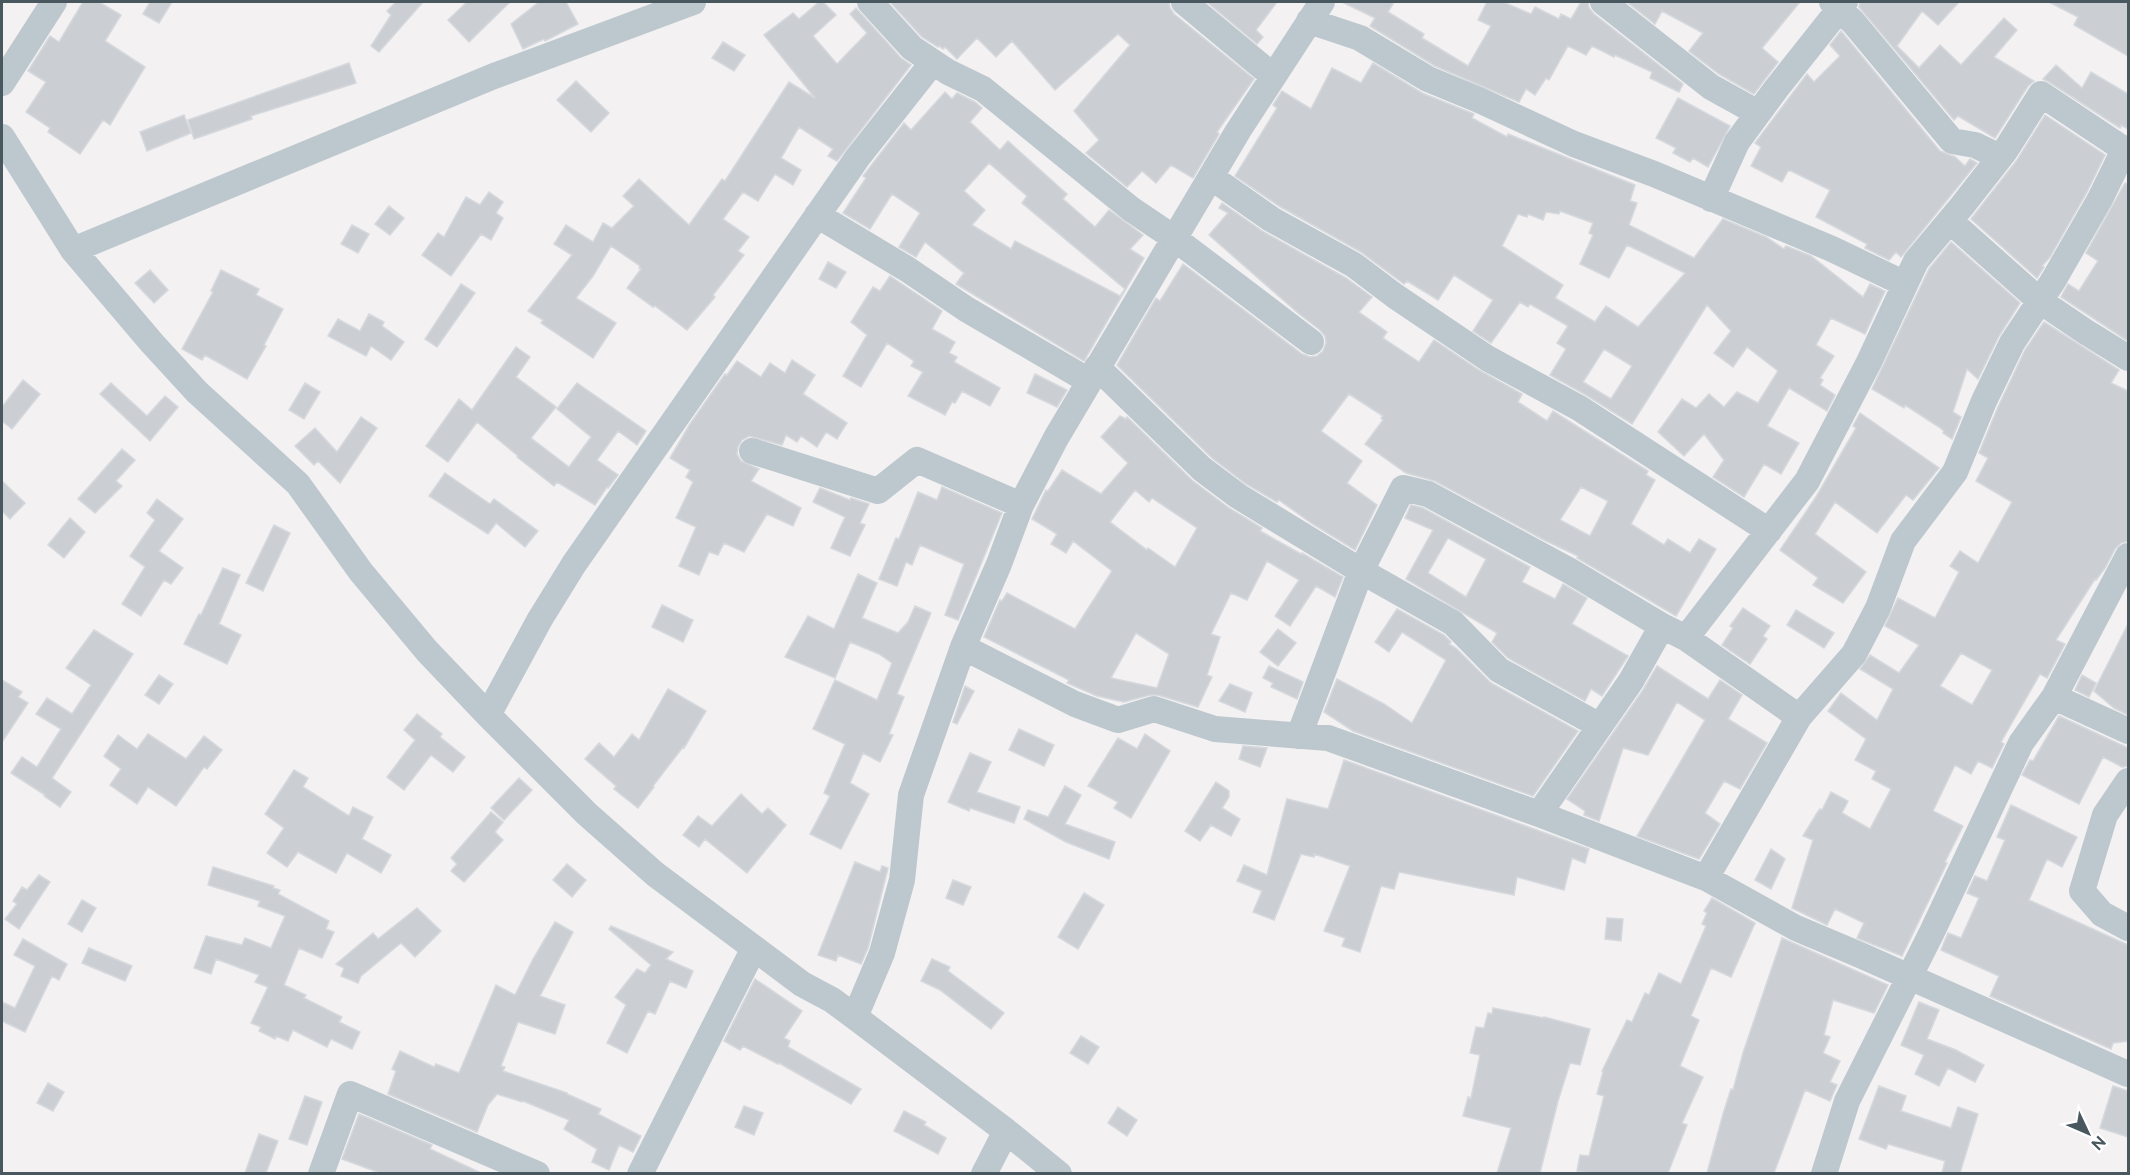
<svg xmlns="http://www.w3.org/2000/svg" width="2130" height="1175" viewBox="0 0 2130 1175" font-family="Raleway,sans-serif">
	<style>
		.building { fill: #cbcfd4; stroke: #d5d8dc; stroke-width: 1.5; fill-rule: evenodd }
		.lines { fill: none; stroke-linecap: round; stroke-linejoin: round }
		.street { stroke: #bdc8ce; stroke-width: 26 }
	</style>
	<rect width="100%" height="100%" fill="#f3f1f2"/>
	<path class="building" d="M83,2H99L121,15L105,41L145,67L110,125L103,120L80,154L48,132L50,128L26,112L46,82L28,71L50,36L59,42Z
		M150,2H172L159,23L143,14Z
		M396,2H423L379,52L371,46L391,15L387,11Z
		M467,2H510L469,42L448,20Z
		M539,2H566L578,24L545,41L544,39L523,49L511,24Z
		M819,2H823L836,15L813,36L837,64L867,33L850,14L856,8L901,58L911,65L837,161L828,156L833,149L799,127L781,158L801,170L793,185L775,174L758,201L743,192L723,219L749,237L738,251L744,255L713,295L715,297L687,330L655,306L653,307L627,288L641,269L639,268L640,266L611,246L593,276L576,298L616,323L593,358L541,323L543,320L528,311L572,255L554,244L566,225L593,242L603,223L612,228L634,206L623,196L639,179L689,225L722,179L725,181L789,82L815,98L764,35L793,13L799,19Z
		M890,2H1169L1170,8L1174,14L1254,79L1217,132L1219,134L1193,178L1171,165L1156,183L1142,171L1127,187L1086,153L1099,140L1074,111L1130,45L1118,34L1055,90L1012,41L996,57L977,38L957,59L945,47L943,49L939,46L938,47L922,37Z
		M1207,2H1277L1256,30L1263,37L1257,44Z
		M1342,2H1394L1388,12L1424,34L1422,38L1468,66L1491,26L1478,20L1487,2H1503L1531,14L1535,7L1559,19L1561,14L1571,19L1581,2H1588L1589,8L1594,14L1683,84L1679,92L1650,78L1652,72L1615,55L1614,57L1592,46L1586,55L1568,46L1549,80L1546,78L1535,95L1526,89L1519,102L1435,66L1370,26L1375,18Z
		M1627,2H1800L1762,48L1778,62L1754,94L1719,74L1689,51L1703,33L1662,11L1655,24Z
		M1860,2H1959L1938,25L1922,11L1897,46L1919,68L1940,45L1961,65L2004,18L2017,30L1994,57L2034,81L2028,86L1995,138L1958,116L1954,120L1859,7Z
		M2049,2H2128V56L2074,25L2078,17Z
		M1841,31L1940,151L1955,157L1965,166L1970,159L1977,163L1901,257L1896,252L1889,260L1865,248L1867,244L1816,217L1830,190L1791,171H1788L1782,182L1751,166L1761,147L1755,143L1807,74L1814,82L1840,56L1830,45Z
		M723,42L745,55L734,71L712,58Z
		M349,63L356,83L251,116L252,119L194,139L188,120Z
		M1373,63L1422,93L1474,114L1472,118L1507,137L1508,134L1635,185L1630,201L1637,203L1629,225L1694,258L1723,219L1766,237L1784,249L1786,246L1811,256L1863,297L1870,284L1885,291L1865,334L1831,318L1816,345L1834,356L1820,378L1823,380L1820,385L1835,395L1827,411L1789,388L1767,426L1799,443L1781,474L1764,464L1744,497L1713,477L1724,460L1704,434L1684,456L1658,432L1682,399L1696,408L1709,394L1724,407L1737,392L1758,403L1778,371L1747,347L1733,367L1714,353L1731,331L1707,305L1632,424L1586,395L1550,375L1566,349L1557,343L1568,326L1530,304L1528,307L1520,302L1491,343L1473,331L1493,300L1454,275L1438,300L1407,281L1404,284L1361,252L1279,206L1235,176L1277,108L1273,105L1282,91L1311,109L1332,68L1361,83ZM1560,211L1593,223L1589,233L1593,235L1580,264L1609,278L1627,245L1685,273L1638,327L1606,306L1595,322L1555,298L1563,285L1502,246L1518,214L1527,217L1528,214L1543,220L1546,212L1559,214ZM1604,349L1632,366L1611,399L1583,382Z
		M2056,65L2082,88L2091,72L2128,94V129L2121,125L2120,128L2049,82L2043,79Z
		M576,81L609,113L591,132L557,100Z
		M945,92L952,99L957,93L975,102L982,108L970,122L1000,150L1008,141L1067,194L1063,199L1095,227L1109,210L1143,235L1130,249L1144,258L1084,361L956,284L964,273L925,242L916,257L899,247L920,213L892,194L870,229L843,213L866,178L863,176L904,123L911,130ZM989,163L1027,196L1022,203L1125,289L1120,296L1015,241L1011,249L972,225L985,210L964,191Z
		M1678,98L1730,126L1708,167L1693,158L1690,162L1673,153L1676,148L1656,138Z
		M184,115L191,133L147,151L140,132Z
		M2045,115L2105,155L2087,192L2050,257L2042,266L2044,267L2037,278L1971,219L2017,160Z
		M2125,183L2128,185V341L2061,297L2068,284L2079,291L2098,261L2086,253Z
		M489,192L503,202L496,213L503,218L491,240L481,234L451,276L422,255L438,233L444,237L466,197L480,205Z
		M1222,203L1264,232L1346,278L1372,297L1359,312L1387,332L1383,338L1419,362L1434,340L1479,370L1522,394L1518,402L1547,421L1553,411L1648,471L1646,475L1655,480L1631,524L1664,545L1668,539L1690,553L1699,539L1716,549L1676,616L1577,558L1578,556L1544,540L1435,481L1406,473L1365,444L1383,420L1381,418L1383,416L1349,394L1321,431L1362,461L1347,483L1377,505L1355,550L1311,523L1279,500L1277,502L1246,484L1212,458L1117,365L1156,298L1160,301L1183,264L1302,354L1310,357L1317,356L1323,351L1326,343L1325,336L1320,330L1298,313L1209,235L1228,213L1219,208ZM1581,487L1608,501L1590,536L1560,520Z
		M389,206L404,218L390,235L375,224Z
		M352,225L369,234L358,253L341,244Z
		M1951,242L2020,303L1999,336L1978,379L1967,369L1953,412L1961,417L1952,439L1943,433L1944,431L1939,427L1905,405L1904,408L1872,389L1929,269Z
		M828,262L846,272L836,288L819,279Z
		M150,270L168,290L154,303L135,283Z
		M221,270L259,289L256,295L283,309L264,345L266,346L247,379L205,355L202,360L182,349L213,292L211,291Z
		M890,276L942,311L932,329L955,342L949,353L957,357L954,362L1000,388L990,406L962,391L955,403L952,402L945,415L908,396L923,372L911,366L914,361L887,343L861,387L843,376L867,335L851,322L873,287L880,291Z
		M461,284L475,293L437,347L425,339Z
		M369,314L384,322L382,326L404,342L391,360L371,346L366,356L328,336L338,319L360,331Z
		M2044,322L2119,370L2111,383L2128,391V541L2121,543L2115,549L2105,568L2096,580L2095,579L2056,640L2065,644L2047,678L2040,674L2001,742L2004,744L1992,768L1978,761L1971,774L1955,765L1933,811L1963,826L1945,862L1947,863L1902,956L1857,938L1864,923L1835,909L1827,925L1792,908L1813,840L1803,836L1817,813L1820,809L1822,810L1831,792L1848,801L1842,813L1870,829L1891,789L1872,779L1876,771L1855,760L1866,739L1828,711L1841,693L1877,720L1893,689L1860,669L1870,655L1899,673L1919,645L1885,626L1898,598L1935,618L1959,572L1950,566L1960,551L1978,563L2012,502L1976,481L1988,458L1979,453L1998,407L2025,350ZM1961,653L1992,670L1972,705L1940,686Z
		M516,347L530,357L516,377L556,407L531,438L569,467L591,437L557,409L577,383L646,431L637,445L618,431L597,460L618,475L608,488L607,487L595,505L557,482L554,486L517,457L518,456L477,422L448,462L426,446L459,399L472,410Z
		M792,360L815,375L803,394L847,423L837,439L826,432L817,447L801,436L797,442L786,435L782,445L749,436L742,440L738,447L737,454L741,461L759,469L751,481L801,508L793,526L767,514L744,552L724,543L718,555L709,552L699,575L679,566L696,527L676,518L693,482L686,477L690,470L670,458L690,424L725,374L727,375L737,361L761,377L770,363L785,373Z
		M1035,374L1067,390L1057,407L1027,393Z
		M23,380L40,394L12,429L2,421V407Z
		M111,383L147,416L165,396L178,407L150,441L100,394Z
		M305,383L320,392L304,419L289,410Z
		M1860,413L1939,468L1913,500L1906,495L1877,533L1835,502L1815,534L1866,572L1843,603L1813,585L1818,578L1780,550L1816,497L1856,428L1853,426Z
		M1120,416L1126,419L1127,417L1193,481L1229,508L1262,528L1260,531L1301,554L1302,553L1343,577L1335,597L1316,586L1290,626L1275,616L1299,580L1267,561L1247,600L1231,593L1211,634L1220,637L1207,675L1212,677L1198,707L1158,695H1150L1124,702L1097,696L1067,683L1069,680L984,637L1000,600L1002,601L1007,593L1075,629L1112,571L1073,541L1066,553L1051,544L1057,534L1032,519L1046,490L1048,491L1062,470L1101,494L1128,463L1101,437ZM1135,490L1149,502L1152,498L1197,528L1175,567L1148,548L1147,550L1110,522ZM1136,633L1169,654L1157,688L1111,678Z
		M361,417L377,428L340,483L318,461L314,465L295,446L315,428L337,452Z
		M122,449L135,460L116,481L122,486L95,513L78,499Z
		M445,473L490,504L494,499L538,531L525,547L496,523L488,534L429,496Z
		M2,481L25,503L10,519L2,511Z
		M942,487L1002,513L958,620L945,615L964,564L920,545L912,565L906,562L897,586L879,579L896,538L899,539L918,492L937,500Z
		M820,488L850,500L851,498L869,504L860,523L865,525L850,556L831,548L845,517L813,502Z
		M157,499L183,519L159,551L183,568L171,584L164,580L141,616L122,604L145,567L130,556L155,520L147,513Z
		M1411,505L1423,508L1530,567L1522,582L1555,599L1563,584L1587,598L1572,624L1628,656L1602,696L1591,689L1585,701L1508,658L1492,642L1497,633L1406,579L1433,530L1405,518ZM1448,538L1486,559L1466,597L1428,573Z
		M70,518L85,532L64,558L48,545Z
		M274,525L290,533L263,591L246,583Z
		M223,568L240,575L219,624L241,635L227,664L184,644L199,614L201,615Z
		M858,574L877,583L862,618L898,633L908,622L915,606L931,613L897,694L904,697L889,734L893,735L880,762L863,753L850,783L869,794L841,849L810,834L830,796L824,793L845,744L813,729L835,680L877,700L892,663L879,654L850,642L835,678L785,657L808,616L834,629Z
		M662,605L693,620L683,642L652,627Z
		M1743,608L1770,626L1763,636L1767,639L1750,664L1722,645L1733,628L1730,626Z
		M1397,609L1444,635L1451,642L1449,644L1456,648L1491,683L1578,731L1533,796L1353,731L1324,712L1337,679L1384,704L1412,723L1446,660L1402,632L1389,652L1375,642Z
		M1796,610L1834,633L1824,648L1787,625Z
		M2128,624V715L2114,708L2094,691Z
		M1278,629L1296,643L1278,666L1260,652Z
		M94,630L133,654L52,778L71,792L60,807L44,796L45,795L11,773L22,757L37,767L61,729L36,714L47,698L72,714L91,685L66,668Z
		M1269,666L1303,682L1297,699L1271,687L1273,683L1263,678Z
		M1657,666L1708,699L1720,680L1742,695L1728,719L1767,743L1740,789L1724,781L1705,813L1720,824L1699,859L1637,836L1705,720L1677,702L1648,755L1623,748L1599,821L1584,815L1585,811L1567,799L1643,690Z
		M159,675L173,684L159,704L145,695Z
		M2082,675L2096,683L2089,697L2075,690Z
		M2,680L22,692L18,697L28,703L2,742Z
		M1230,684L1252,693L1245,712L1219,701Z
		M965,686L974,691L957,724L953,722Z
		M668,689L706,711L684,748L683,747L653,786L654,787L638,808L614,789L616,786L585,759L599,743L614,757L632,734L639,740Z
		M417,714L442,734L440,737L465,757L453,772L431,755L404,790L387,777L415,740L404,730Z
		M2059,716L2128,748V766L2122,767L2103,757L2079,804L2022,775L2030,760L2033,761Z
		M1019,729L1054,745L1044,766L1009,750Z
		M148,734L186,759L204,736L222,750L207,769L204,767L176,806L148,787L137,804L110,785L121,769L104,756L118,735L137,749Z
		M1145,734L1170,751L1131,818L1114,808L1118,802L1088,786L1118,738L1137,749Z
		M1243,746L1267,748L1260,767L1239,759Z
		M970,753L991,762L977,792L1020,807L1014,823L970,808L969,811L948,802Z
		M1344,760L1589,849L1585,863L1572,858L1564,890L1517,877L1514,895L1399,872L1394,889L1381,886L1360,952L1342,946L1345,938L1324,931L1350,866L1314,854V857L1301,854L1274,920L1253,912L1262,891L1237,881L1244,865L1267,875L1287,799L1328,809Z
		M294,770L308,778L303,787L349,816L353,807L373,817L362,839L391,855L381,873L347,853L336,873L298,852L287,867L267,853L284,828L265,814Z
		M519,778L532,790L504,820L491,808Z
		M1216,782L1229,791V797L1222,808L1240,819L1231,836L1211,825L1200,841L1185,831Z
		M1065,786L1081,795L1065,824L1115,842L1109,859L1066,842L1024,819L1028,810L1048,817Z
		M741,794L762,814L768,808L786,825L747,873L705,839L699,847L683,835L698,816L712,826Z
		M2011,805L2077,837L2062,867L2047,859L2029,900L2128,945V1041L2113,1043L2111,1049L1990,996L1999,976L1941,950L1948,933L1961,938L1979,898L1967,893L1975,876L1987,881L2005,840L1997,837Z
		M491,812L503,822L495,832L503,840L464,882L451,871L457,864L451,858Z
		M1771,849L1785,859L1771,889L1755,880Z
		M855,862L880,872L882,866L888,868L868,948L861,964L838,955L836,961L818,955Z
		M567,864L586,880L572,897L553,880Z
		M213,867L274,886L273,888L280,890L278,894L329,921L326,929L334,932L322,958L299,948L284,985L306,995L304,998L342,1017L339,1022L360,1032L352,1049L331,1039L327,1047L293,1030L288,1041L276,1036L275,1039L259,1031L261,1027L251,1023L268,987L255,982L259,975L216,959L211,974L194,968L206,936L242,945L245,938L271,948L285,916L258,906L260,901L208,885Z
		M39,875L50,882L19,929L5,919L17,904L13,901L22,887L27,890Z
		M953,880L971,887L963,905L946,898Z
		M1084,893L1104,905L1078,949L1058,937Z
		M1712,898L1755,923L1731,977L1711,968L1691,1016L1699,1020L1680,1066L1703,1077L1682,1123L1687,1125L1668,1173H1589L1577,1171L1580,1155L1589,1156L1604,1096L1597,1094L1603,1072L1602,1071L1627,1020L1632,1022L1645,993L1649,995L1659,973L1681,984L1706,926L1702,924L1707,913L1704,911Z
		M82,900L96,908L82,932L68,924Z
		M417,908L441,931L415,957L401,943L361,976L358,983L341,976L344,968L336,964L373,933L378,939Z
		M1607,918L1623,919L1621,941L1605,939Z
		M555,922L573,932L540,996L565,1005L555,1034L518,1022L501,1066L505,1067L503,1071L567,1093V1094L601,1109L598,1114L641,1136L633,1152L619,1145L609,1170L592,1162L597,1149L564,1129L569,1120L523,1101L522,1102L497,1094L488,1105L477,1132L388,1094L396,1071L392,1069L400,1051L434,1067L436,1064L459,1073L496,985L515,995L533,959Z
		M611,926L673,952L666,959L693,971L686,988L670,981L655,1014L648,1011L627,1053L607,1043L626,1005L615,997L637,969L645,973L651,965L609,929Z
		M1782,938L1888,985L1874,1013L1833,1000L1824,1035L1830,1037L1823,1053L1840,1061L1830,1082L1837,1085L1830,1101L1805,1090L1774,1173H1707L1723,1114L1731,1089L1733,1090L1743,1053Z
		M23,939L67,964L59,980L52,976L25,1032L2,1021V1002L15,1008L35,966L14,955Z
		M89,948L132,966L125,981L82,963Z
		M932,959L950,967L948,971L1004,1013L991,1029L940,990L921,981Z
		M755,979L802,1011L784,1038L790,1041L788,1047L861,1089L851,1104L779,1063L778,1064L743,1046L740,1050L724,1041Z
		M1919,1002L1939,1010L1927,1039L1956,1050L1984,1065L1975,1082L1948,1068L1939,1086L1915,1074L1924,1055L1901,1045Z
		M1493,1008L1544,1018V1017L1590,1029L1580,1065L1570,1063L1558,1101L1540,1173H1497L1511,1128L1463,1116L1468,1097L1471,1098L1480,1055L1470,1053L1476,1027L1484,1028L1488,1013L1492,1014Z
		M1081,1036L1099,1047L1088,1064L1070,1053Z
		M48,1083L64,1092L53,1111L37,1103Z
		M1879,1086L1906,1096L1901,1111L1951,1128L1958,1107L1978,1114L1960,1173H1942L1945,1161L1888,1144L1886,1149L1859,1139Z
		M2113,1086L2128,1091V1137L2100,1128Z
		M305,1096L322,1102L307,1145L289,1139Z
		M744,1106L763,1113L754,1135L735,1127Z
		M1118,1107L1137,1120L1127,1136L1108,1123Z
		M904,1111L926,1122L924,1125L946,1138L938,1154L894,1131Z
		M359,1114L432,1145L430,1149L481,1173H380L342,1159Z
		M259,1134L278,1141L266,1173H245Z"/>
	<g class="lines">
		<path class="street" d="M870,2L912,48L948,72L983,89L1131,209L1174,238L1311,342
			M1184,2L1273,76
			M1603,2L1711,87L1758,113
			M1832,2L1853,22L1952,141L1975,145L2000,157
			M1309,21L1360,38L1428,79L1479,100L1574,144L1654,174L1832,249L1905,284
			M2,83L54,2
			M2,137L73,250L152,343L197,392L298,484L361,572L427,651L488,715L587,814L655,874L802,984L832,1000L855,1017L1006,1131L1059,1174
			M1211,177L1271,219L1354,265L1395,296L1487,358L1579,408L1769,531
			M1711,199L1737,142L1776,89L1845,2
			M817,215L907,269L966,309L1089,381
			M1950,221L2040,301L2086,332L2128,358
			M73,250L494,76L693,2
			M1097,367L1202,469L1238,496L1361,571L1453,623L1499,670L1600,726
			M752,451L878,491L917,460L1021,505
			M1686,638L1807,481L1869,362L1916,261L1962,206L2005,151L2041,94L2128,152
			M963,647L1075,704L1118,720L1154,709L1215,729L1328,738L1539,814L1706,878L1796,928L1860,955L2128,1074
			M2054,697L2128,731
			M488,715L540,619L574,564L858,157L933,62
			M1299,736L1361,571L1403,488L1428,494L1570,571L1662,626L1686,638L1799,717
			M2128,781L2105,815L2082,891L2102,914L2128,928
			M1539,814L1631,681L1662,626
			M1706,878L1799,717L1854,654L1878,608L1903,541L1955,472L1984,401L2012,343L2053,281L2100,199L2124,150
			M855,1017L882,953L902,880L911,795L963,647L999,564L1021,505L1056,438L1238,131L1322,2
			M321,1174L350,1094L537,1174
			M640,1174L754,948
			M984,1174L1006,1131
			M1824,1174L1847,1101L1932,932L2021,743L2054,697L2128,556"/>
	</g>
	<rect width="2130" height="1175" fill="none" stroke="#49585f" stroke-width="6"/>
	<g transform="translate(2088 1133) rotate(134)" stroke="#ffffff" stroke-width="4.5" paint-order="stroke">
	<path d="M0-4.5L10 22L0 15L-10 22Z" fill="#49585f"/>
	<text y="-9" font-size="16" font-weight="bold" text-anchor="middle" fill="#49585f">N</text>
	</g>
</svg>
